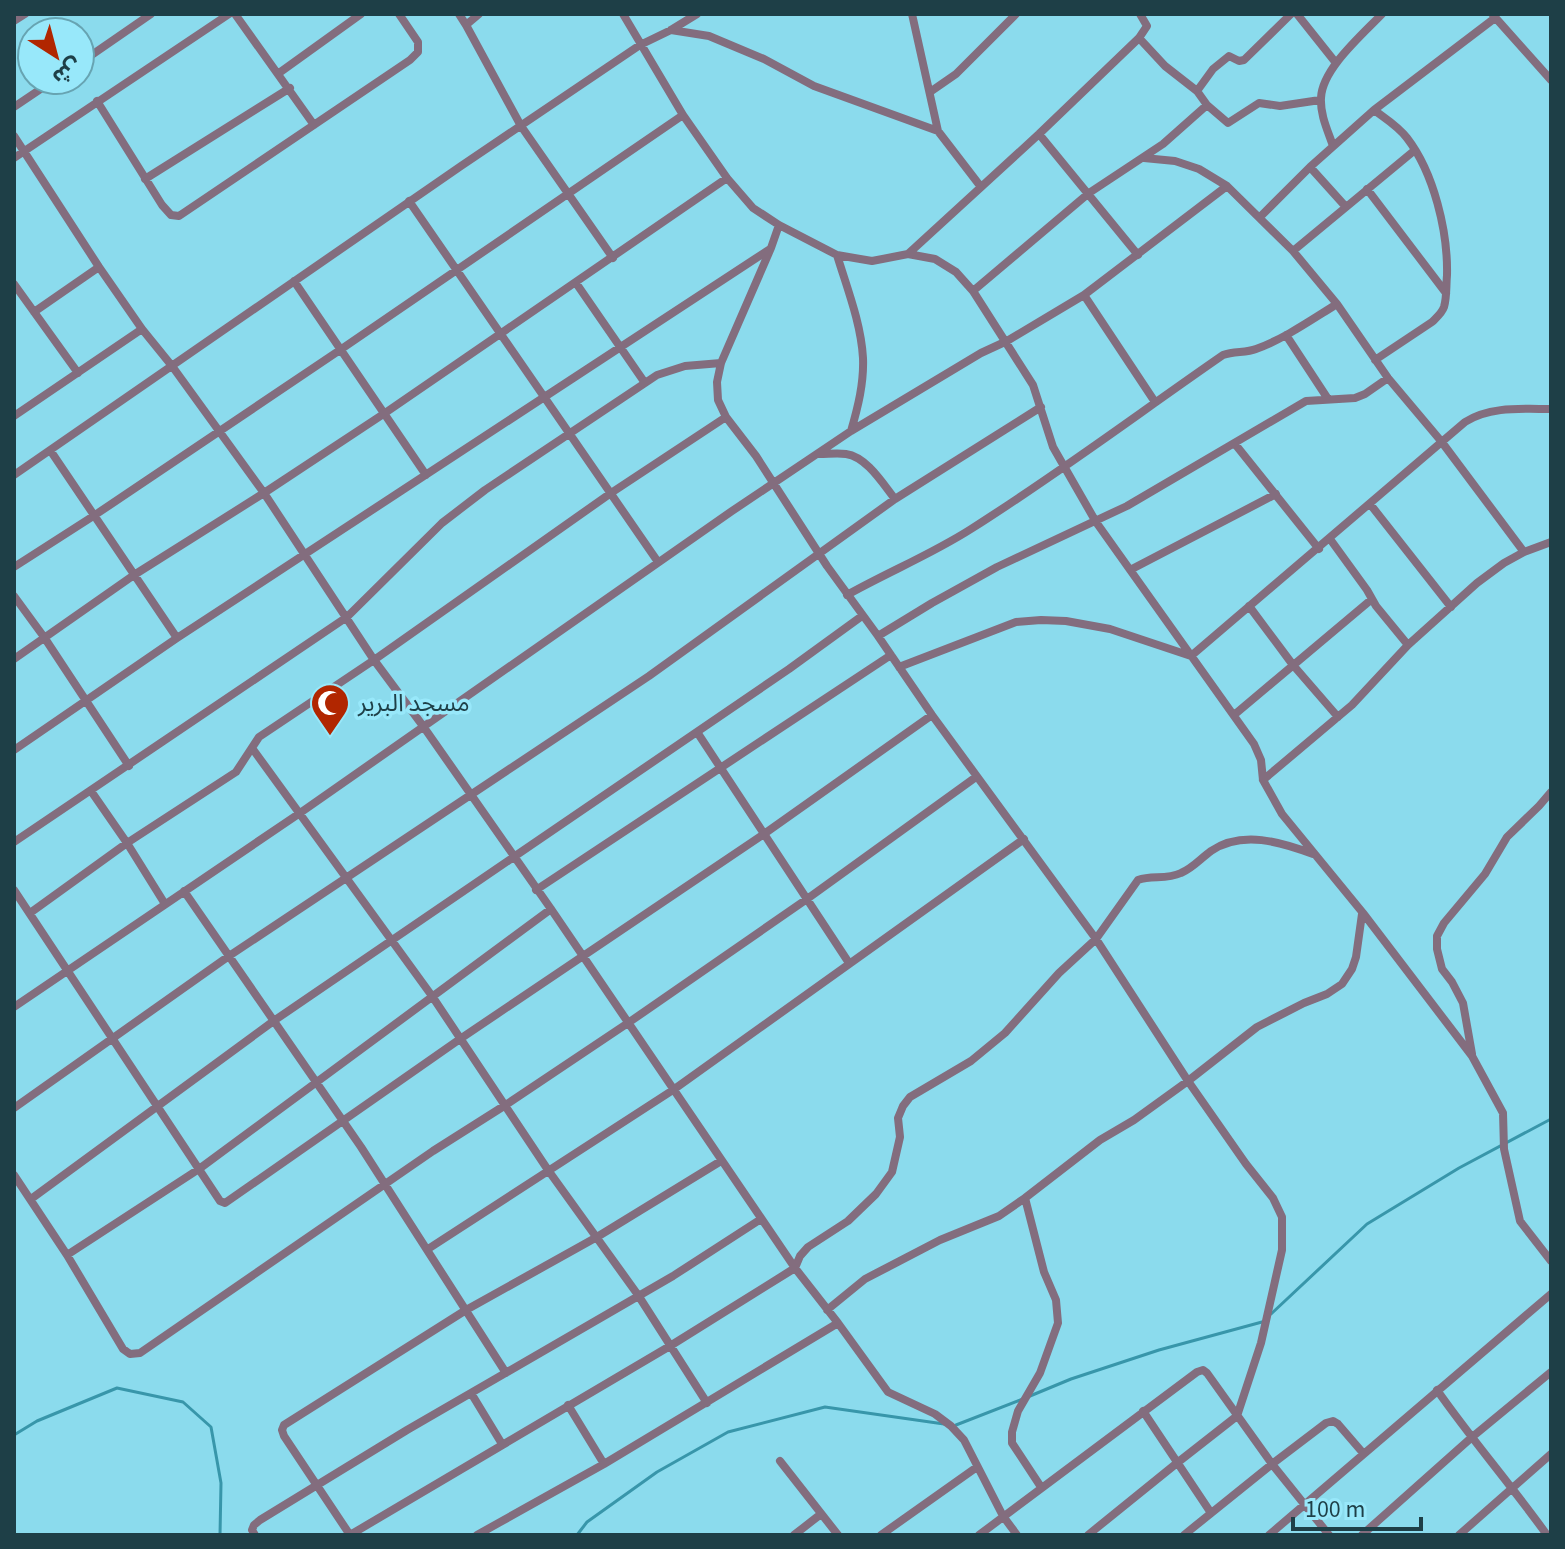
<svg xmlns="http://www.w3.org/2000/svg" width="1565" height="1549" viewBox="0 0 1565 1549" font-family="'Source Sans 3','Noto Sans Arabic',sans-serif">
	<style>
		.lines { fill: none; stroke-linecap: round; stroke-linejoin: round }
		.stream { stroke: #3896aa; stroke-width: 3 }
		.street { stroke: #836d7e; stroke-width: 8 }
		.labels { text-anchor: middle; stroke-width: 7; stroke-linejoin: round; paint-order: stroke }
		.poi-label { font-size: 24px; fill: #1e3f47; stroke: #98e8fa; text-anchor: start }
	</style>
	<rect width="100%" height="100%" fill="#8bdbed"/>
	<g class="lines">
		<path class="stream" d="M1271,1314L1367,1224L1459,1168L1551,1119
			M1030,1396L1071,1379L1159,1350L1262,1322
			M956,1425L1023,1399
			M14,1435L37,1421L117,1388L183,1402L211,1427L221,1483L220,1535
			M577,1535L587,1522L657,1472L728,1432L825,1407L944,1424"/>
		<path class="street" d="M235,14L314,125
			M459,14L466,25L479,14
			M623,14L683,115L727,178L753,208L779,225L837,255L872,261L908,254L935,259L956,272L973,291L1033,385L1053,447L1096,522L1254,744L1261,760L1263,780L1282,814L1363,913L1472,1056L1503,1113L1504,1149L1520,1221L1551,1261
			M912,14L938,131L981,187
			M1297,14L1336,63
			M1493,15L1551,80
			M14,21L25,14
			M466,25L521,126L613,258
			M671,30L709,36L764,59L814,86L938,131
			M1139,38L1165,66L1197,91L1207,105L1228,123L1259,103L1280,106L1320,100
			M80,63L151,14
			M279,73L361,14
			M1197,91L1213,69L1229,56L1239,61L1244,60L1291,14
			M930,92L956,74L1016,14
			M97,101L162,205L171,215L179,216L410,60L418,52V42L399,14
			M14,107L54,80
			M1374,110C1386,119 1398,126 1407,138C1434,173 1448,232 1447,275C1446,286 1447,297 1444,307C1442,313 1437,317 1432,322L1375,360
			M1039,134L1138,255
			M14,136L99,267L142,329L172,366L264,493L374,660L423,726L551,909L795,1268L838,1323L888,1392L935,1414L951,1426L964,1440L1003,1516L1017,1535
			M1333,146C1328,131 1320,115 1321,98C1322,69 1362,35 1382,14
			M14,158L229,14
			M1144,158L1175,161L1199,169L1227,186L1293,251L1337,304L1388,378L1441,441L1524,552
			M1310,167L1346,207
			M145,179L290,88
			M1367,189L1446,293
			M409,201L658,562
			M1260,217L1310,167L1374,110L1495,18
			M779,225L771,248L721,363L717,382L718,400L726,417L756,456L827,566L878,636L932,715L1096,939L1188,1081L1246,1164L1273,1198L1282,1217V1250L1261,1343L1237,1416L1177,1463L1088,1535
			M1293,251L1415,150
			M908,254L1039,134L1139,38L1147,26L1140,14
			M837,255C847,288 861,323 863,358C864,383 858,407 851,431
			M294,281L426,475
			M576,283L645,383
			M14,284L78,373
			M973,291L1089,193L1163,144L1207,105
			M1084,295L1155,402
			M34,312L99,267
			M1286,335L1328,399
			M14,416L142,329
			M1235,444L1319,549
			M50,450L177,638
			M820,454C828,454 838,453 846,454C867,457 883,484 895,499
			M14,475L461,166L640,45L671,30L697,14
			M1370,504L1451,607
			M1330,539L1367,590L1376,606L1408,645
			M14,567L95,515L340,350L683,115
			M1130,570L1276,494
			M847,595C888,572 932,554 971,529C1058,474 1139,413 1223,355C1234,351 1246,353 1256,349C1284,339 1311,320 1337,304
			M14,596L44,637L129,766
			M1249,606L1293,665L1338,717
			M878,636L932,603L997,567L1127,506L1306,401L1355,398L1365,394L1388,378
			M14,659L134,575L264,493L385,413L727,178
			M899,667L1016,622L1041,620L1066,621L1110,629L1191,656L1465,422C1490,406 1522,409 1551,409
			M1234,715L1372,599
			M697,732L849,963
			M252,748L432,996L548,1170L638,1295L707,1403
			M14,750L177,638L770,249
			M1263,780L1352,705L1408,645L1477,583L1504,563L1524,552L1551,542
			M91,791L127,843L165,904
			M14,842L347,617L442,523L485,490L657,375L685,366L721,363
			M14,890L220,1201L225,1203L460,1039L764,834L932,715
			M536,890L891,655
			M184,891L361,1147L506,1373
			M30,913L127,843L236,772L259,737L374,660L611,493L726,417
			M14,1007L300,813L732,511L851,431L981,353L1007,341L1084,295L1227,186
			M1472,1054L1463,1003L1452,982L1442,969L1437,949V936L1444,923L1485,874L1507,837L1539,806L1551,792
			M14,1108L229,956L649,676L895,499L1041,407
			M14,1175L67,1255L123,1349L130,1354L140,1353L433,1151L504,1106L628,1023L807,899L976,777
			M1025,1198L1044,1272L1056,1300L1058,1323L1040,1373L1018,1411L1012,1432V1443L1041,1487
			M31,1199L275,1020L789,669L862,616
			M428,1249L673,1090L1024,839
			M67,1255L199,1169L551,909
			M827,1310L865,1279L940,1240L999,1216L1025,1198L1100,1140L1134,1120L1188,1081L1257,1027L1304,1003L1327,994L1342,984L1352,969L1356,957L1362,914
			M1437,1390C1472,1440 1512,1486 1547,1535
			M471,1393L502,1444
			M568,1405L604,1464
			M1143,1411L1211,1513
			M780,1461L838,1535
			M255,1535L252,1530L254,1525L260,1520L407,1430L673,1276L761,1219
			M350,1535L670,1346L795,1268L800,1256L808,1247L848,1221L876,1194L892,1172L900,1137L898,1118L903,1106L910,1097L971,1061L1005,1033L1059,973L1096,939L1138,880C1152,875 1166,880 1181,873C1193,868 1200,859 1211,851C1242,830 1281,842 1313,854
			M350,1535L284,1436L282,1430L284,1425L466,1310L597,1237L721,1161
			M477,1535L604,1464L838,1323
			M794,1535L821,1514
			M881,1535L977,1467
			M979,1535L1197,1372L1203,1370L1207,1373L1272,1464L1329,1535
			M1184,1535L1272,1464L1326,1423L1333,1421L1338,1424L1363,1453
			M1269,1535L1551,1294
			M1362,1535L1471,1438L1551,1372
			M1459,1535L1551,1454"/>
	</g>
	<defs>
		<symbol id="mosque-pin" viewBox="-11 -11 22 30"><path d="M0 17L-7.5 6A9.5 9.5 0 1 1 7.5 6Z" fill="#b12600" stroke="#98e8fa"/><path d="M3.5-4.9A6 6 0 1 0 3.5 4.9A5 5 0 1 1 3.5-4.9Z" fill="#fff"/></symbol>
	</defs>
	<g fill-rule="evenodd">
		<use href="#mosque-pin" x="308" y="681" width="44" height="60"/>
	</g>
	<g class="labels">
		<g class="poi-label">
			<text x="358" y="711">مسجد البرير</text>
		</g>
	</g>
	<rect width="1565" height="1549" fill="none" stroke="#1e3f47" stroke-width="32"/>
	<g transform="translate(56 56) rotate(144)"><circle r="38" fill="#98e8fa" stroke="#67a4b2" stroke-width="2"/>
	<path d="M0-6L14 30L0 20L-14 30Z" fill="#b12600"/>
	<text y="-12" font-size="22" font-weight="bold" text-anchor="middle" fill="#1e3f47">ش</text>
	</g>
	<path d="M1293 1517v12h128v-12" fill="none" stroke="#1e3f47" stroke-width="4"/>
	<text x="1305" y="1517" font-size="24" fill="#1e3f47" stroke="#98e8fa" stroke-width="6" paint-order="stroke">100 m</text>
</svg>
